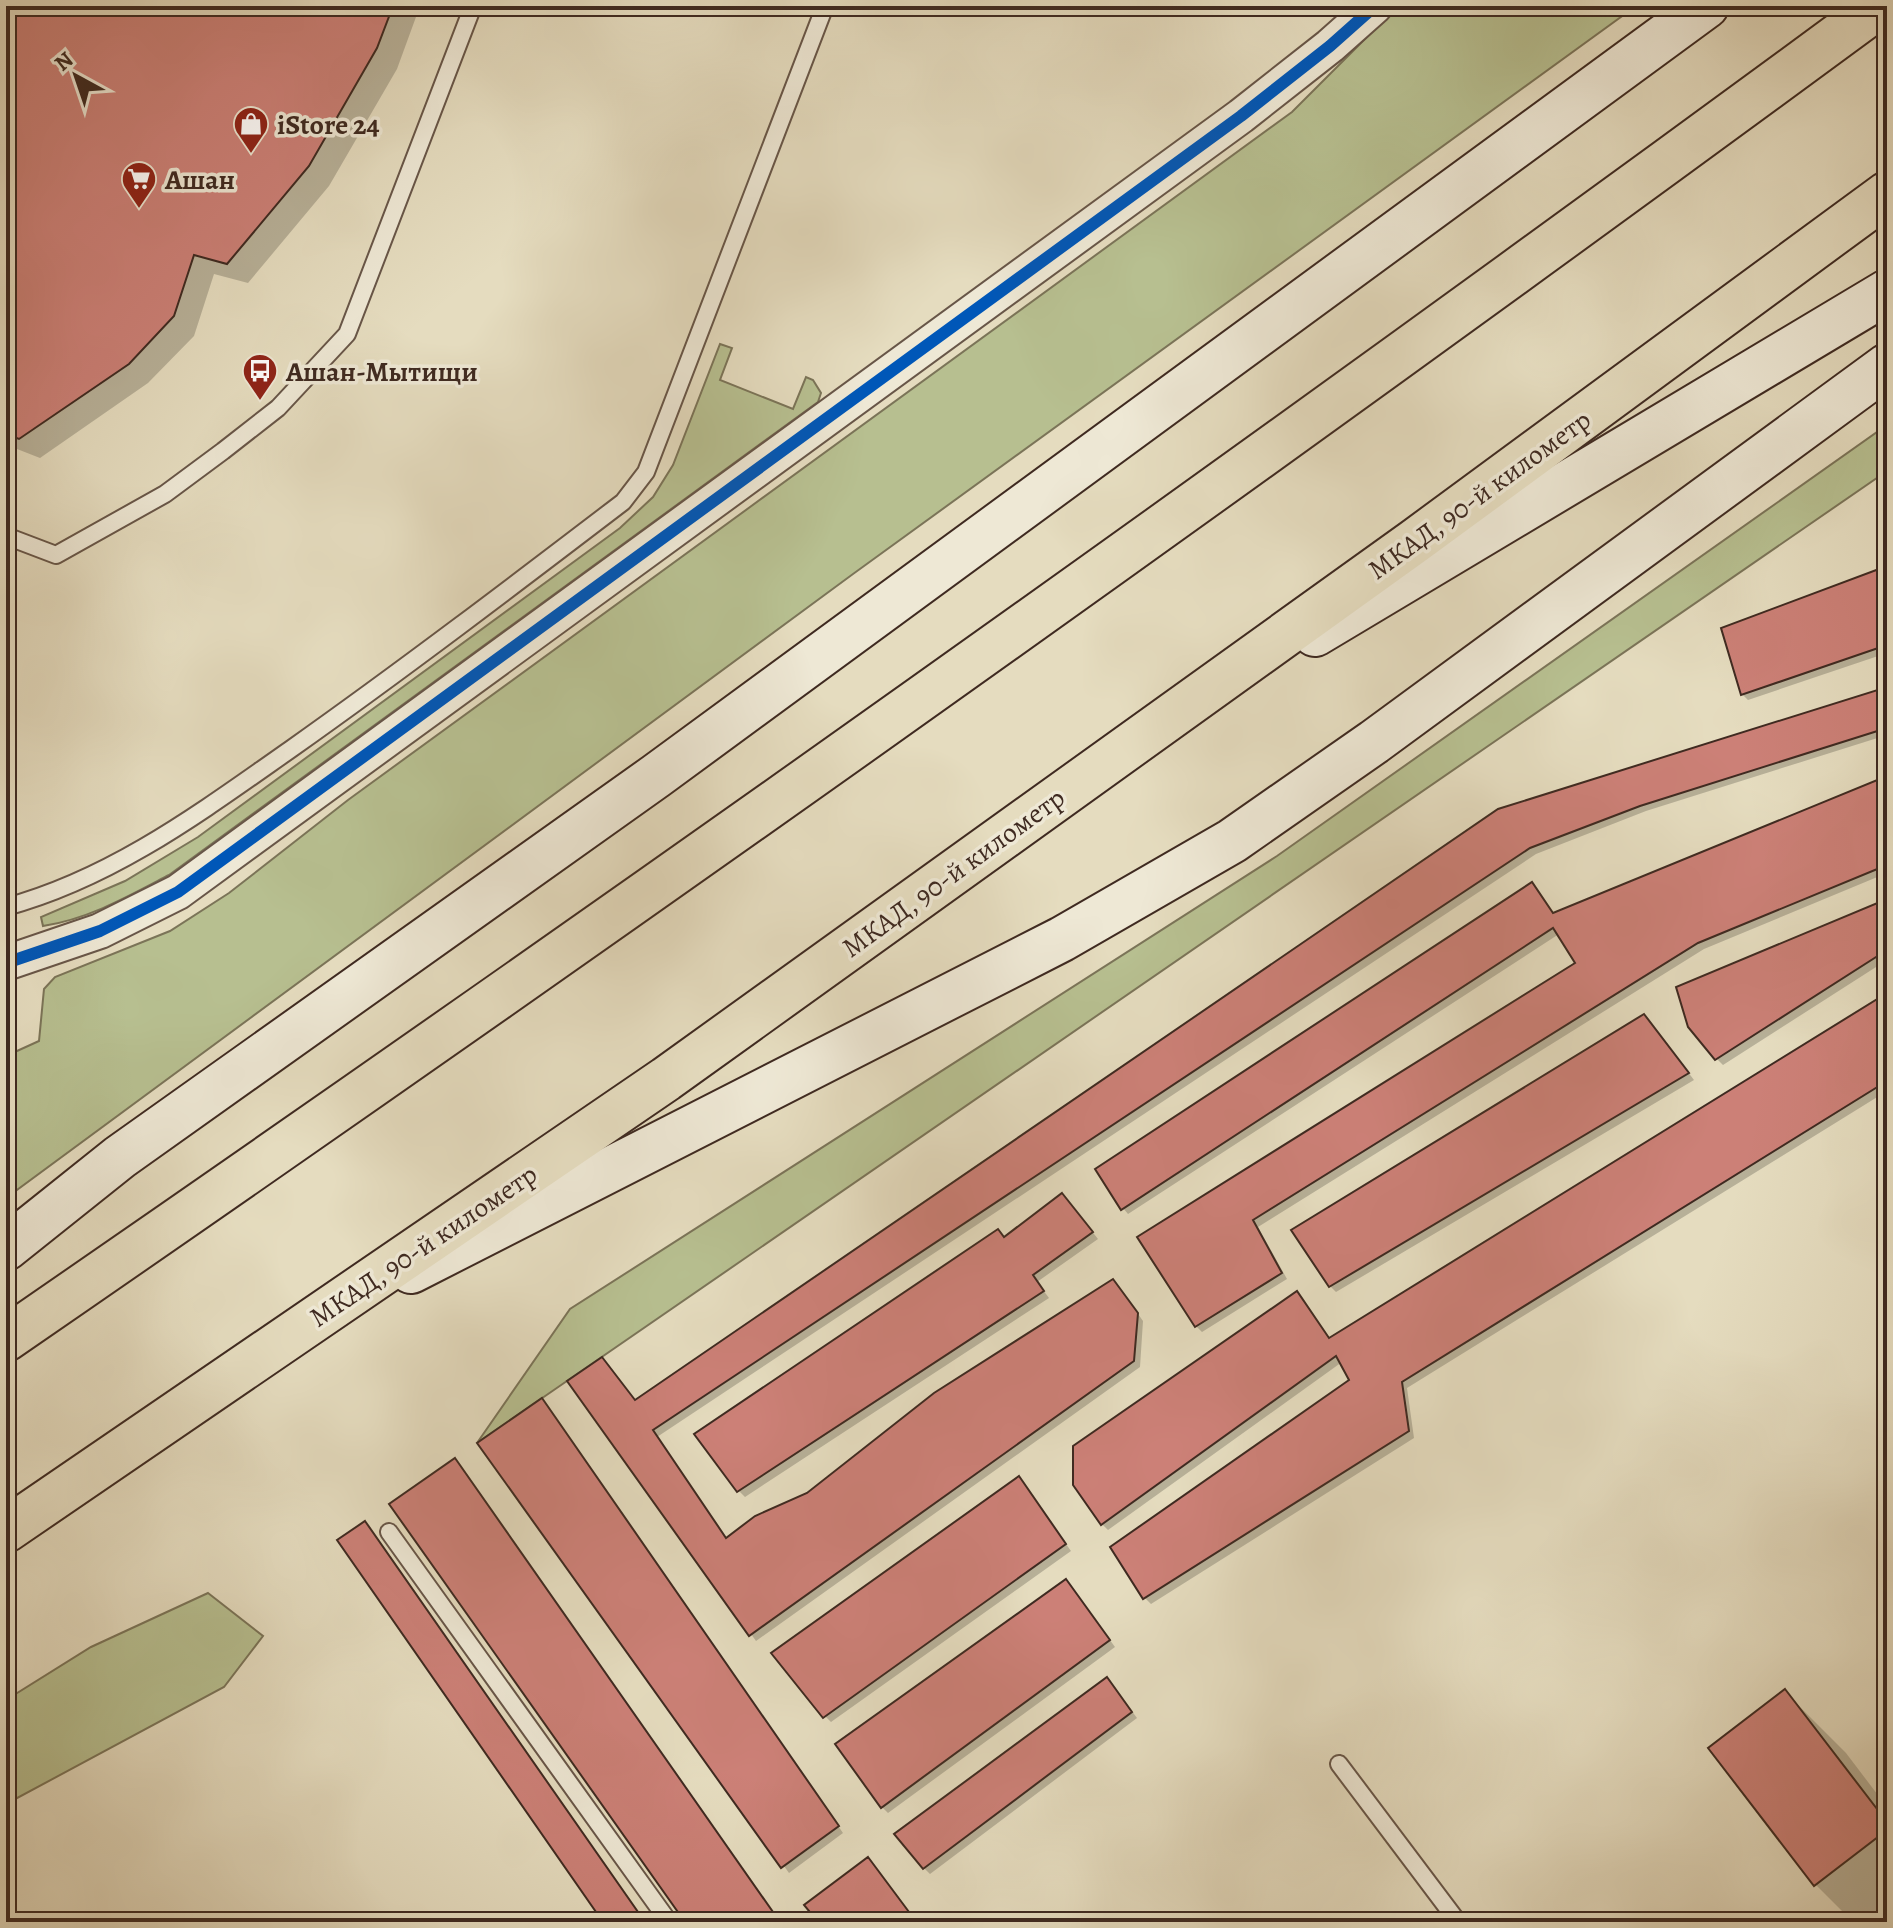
<svg xmlns="http://www.w3.org/2000/svg" width="1893" height="1928" viewBox="0 0 1893 1928" font-family="Alegreya,serif">
	<style>
		.green { fill: #b7bf90; stroke: #7b7458; stroke-width: 2 }
		.shadow { fill: #0003 }
		.building { fill: #cc8077; stroke: #3f2a21; stroke-width: 2 }
		.lines { fill: none; stroke-linecap: round; stroke-linejoin: round }
		.lane-casing { stroke: #685648; stroke-width: 20 }
		.street-casing { stroke: #685648; stroke-width: 38 }
		.secondary-casing { stroke: #3f2a21; stroke-width: 48 }
		.highway-casing { stroke: #3f2a21; stroke-width: 48 }
		.lane { stroke: #eee8d5; stroke-width: 16 }
		.street { stroke: #eee8d5; stroke-width: 34 }
		.secondary { stroke: #eee8d5; stroke-width: 44 }
		.highway { stroke: #e5dcbf; stroke-width: 44 }
		.cycleway-casing { stroke: #eee8d5; stroke-width: 17 }
		.cycleway { stroke: #0057b8; stroke-width: 12 }
		.labels { text-anchor: middle; stroke-width: 7; stroke-linejoin: round; paint-order: stroke }
		.poi-label { font-size: 28px; font-weight: bold; fill: #3f2a21; stroke: #eee8d5; text-anchor: start }
		.street-label { font-size: 28px; fill: #3f2a21; stroke: #eee8d5 }
	</style>
	<rect width="100%" height="100%" fill="#e5dcbf"/>
	<filter id="stains"><feTurbulence type="fractalNoise" baseFrequency=".0025" numOctaves="4"/><feColorMatrix values="0 0 0 0 .2 0 0 0 0 .09 0 0 0 0 .02 0 0 0 .5 -.17"/></filter>
	<radialGradient id="worn" r=".72"><stop offset=".6" stop-color="#630" stop-opacity="0"/><stop offset="1" stop-color="#630" stop-opacity=".3"/></radialGradient>
	<path class="green" d="M1398,6H1636L853,574L6,1198V1056L39,1041L44,989L55,977L170,931L229,893L348,800L1292,112Z
		M720,344L732,348L720,380L793,409L806,377L813,380L821,393L818,402L169,875C129,896 89,919 43,926L41,917L125,881L198,837L620,528L653,497L673,465Z
		M1887,425V471L477,1443L570,1309L1277,856Z
		M208,1593L263,1636L224,1687L6,1804V1700L91,1647Z"/>
	<path class="shadow" d="M6,6H420L397,69L329,186L248,283L214,274L194,336L148,383L40,458L17,449L6,477Z
		M1887,568V653L1748,700L1742,694Z
		M1887,689V735L1646,811L1536,854L657,1437L727,1540L808,1495L1119,1287L1143,1321L1140,1367L756,1641L570,1381L636,1402L1499,811Z
		M1887,778V873L1704,949L1258,1227L1287,1279L1202,1332L1196,1326L1140,1238L1578,963L1559,934L1128,1214L1123,1208L1537,891L1554,914Z
		M1887,901V960L1723,1065L1717,1059Z
		M1887,995V1091L1407,1388L1414,1438L1151,1604L1145,1598L1113,1548L1351,1380L1342,1362L1108,1530L1102,1524L1297,1293L1330,1340Z
		M1650,1022L1694,1080L1336,1292L1330,1286Z
		M1068,1201L1098,1239L1037,1282L1049,1298L745,1497L739,1491L697,1434Z
		M548,1407L843,1833L789,1873L480,1443Z
		M1024,1485L1071,1551L831,1722L825,1716Z
		M1072,1588L1115,1647L888,1813L882,1807Z
		M1113,1686L1137,1718L930,1874L924,1868Z
		M1785,1692L1846,1753L1887,1807V1922H1853L1816,1885L1711,1748Z
		M874,1866L913,1918L909,1922H820Z"/>
	<path class="building" d="M6,6H393L377,48L309,166L227,264L194,255L174,316L129,364L19,439L6,434Z
		M1887,566V645L1741,695L1721,628Z
		M1887,687V728L1640,806L1530,848L653,1430L726,1538L755,1516L807,1493L934,1393L1113,1279L1138,1313L1134,1361L749,1636L567,1381L602,1357L635,1400L1498,809Z
		M1887,776V865L1698,943L1253,1220L1282,1273L1195,1327L1137,1237L1575,963L1553,928L1121,1210L1095,1169L1532,882L1553,913Z
		M1887,899V950L1715,1060L1688,1027L1676,987Z
		M1887,993V1081L1402,1382L1409,1431L1143,1599L1110,1547L1349,1380L1336,1356L1101,1525L1073,1485V1446L1297,1291L1329,1338Z
		M1644,1014L1689,1073L1329,1287L1291,1230Z
		M1062,1193L1093,1232L1033,1275L1044,1291L737,1492L694,1434L998,1229L1004,1237Z
		M542,1398L839,1826L781,1868L477,1443Z
		M455,1458L780,1922H685L389,1504Z
		M1019,1476L1066,1544L823,1718L771,1653Z
		M365,1521L645,1922H603L337,1540Z
		M1066,1579L1110,1640L881,1808L835,1744Z
		M1107,1677L1132,1712L923,1869L894,1834Z
		M1785,1689L1887,1822V1830L1814,1886L1708,1748Z
		M868,1857L909,1912L896,1922H818L804,1905Z"/>
	<g class="lines">
		<defs>
			<path id="lane" d="M6,536L56,555L165,494L223,451L278,408L347,334L473,6
				M6,907C113,878 201,812 291,749C404,669 513,586 623,502L646,472L825,6
				M389,1532L669,1922
				M1339,1764L1458,1922"/>
			<path id="street" d="M6,963L100,931L178,892L1241,116L1330,46L1375,6"/>
			<path id="secondary" d="M1315,634L1887,292
				M6,1248L120,1157L656,776L1706,6
				M411,1271L1062,939L1232,841L1374,742L1887,366"/>
			<path id="highway" d="M6,1339C637,904 1262,460 1879,6
				M6,1530L666,1079L1415,541L1887,194"/>
		</defs>
		<use href="#lane" class="lane-casing"/>
		<use href="#street" class="street-casing"/>
		<use href="#secondary" class="secondary-casing"/>
		<use href="#highway" class="highway-casing"/>
		<use href="#lane" class="lane"/>
		<use href="#street" class="street"/>
		<use href="#secondary" class="secondary"/>
		<use href="#highway" class="highway"/>
		<defs>
			<path id="cycleway" d="M6,963L100,931L178,892L1241,116L1330,46L1375,6"/>
		</defs>
		<use href="#cycleway" class="cycleway-casing"/>
		<use href="#cycleway" class="cycleway"/>
	</g>
	<defs>
		<symbol id="shop-pin" viewBox="-11 -11 22 30"><path d="M0 17L-7.5 6A9.5 9.5 0 1 1 7.5 6Z" fill="#8f2418" stroke="#eee8d5"/><path d="M-5-2.5h2.3a2.7 3.5 0 0 1 5.4 0H5L5.5 6h-11ZM-1.5-2.5h3a1.5 2.3 0 0 0-3 0Z" fill="#fff"/></symbol>
		<symbol id="supermarket-pin" viewBox="-11 -11 22 30"><path d="M0 17L-7.5 6A9.5 9.5 0 1 1 7.5 6Z" fill="#8f2418" stroke="#eee8d5"/><path d="M-6-5.5h2.5l.6 2H6L4.5 2H-2.5L-4.4-4H-6ZM-1.5 3.2a1.3 1.3 0 1 0 .1 0ZM3 3.2a1.3 1.3 0 1 0 .1 0Z" fill="#fff"/></symbol>
		<symbol id="bus-pin" viewBox="-11 -11 22 30"><path d="M0 17L-7.5 6A9.5 9.5 0 1 1 7.5 6Z" fill="#8f2418" stroke="#eee8d5"/><path d="M-5-6H5V4H4V6H2V4H-2V6H-4V4H-5ZM-3.5-4V0h7V-4ZM-3.5 1.2v1.5H-2V1.2ZM2 1.2v1.5H3.5V1.2Z" fill="#fff"/></symbol>
	</defs>
	<g fill-rule="evenodd">
		<use href="#shop-pin" x="231" y="104" width="40" height="54"/>
		<use href="#supermarket-pin" x="119" y="159" width="40" height="54"/>
		<use href="#bus-pin" x="240" y="351" width="40" height="54"/>
	</g>
	<g class="labels">
		<g class="poi-label">
			<text x="277" y="134">iStore 24</text>
			<text x="165" y="189">Ашан</text>
			<text x="286" y="381">Ашан-Мытищи</text>
		</g>
		<g class="street-label">
			<text transform="translate(1479 494) rotate(-36)" y="10">МКАД, 90-й километр</text>
			<text transform="translate(953 872) rotate(-36)" y="10">МКАД, 90-й километр</text>
			<text transform="translate(423 1245) rotate(-34)" y="10">МКАД, 90-й километр</text>
		</g>
	</g>
	<rect width="1893" height="1928" fill="none" stroke="#e5dcbf" stroke-width="32"/>
	<rect x="8" y="8" width="1877" height="1912" fill="none" stroke="#3f2a21" stroke-width="4"/>
	<rect x="16" y="16" width="1861" height="1896" fill="none" stroke="#3f2a21" stroke-width="2"/>
	<g transform="translate(76 76) rotate(320)" stroke="#eee8d5" stroke-width="6" paint-order="stroke">
	<path d="M0-6L14 30L0 20L-14 30Z" fill="#3f2a21"/>
	<text y="-12" font-size="22" font-weight="bold" text-anchor="middle" fill="#3f2a21">N</text>
	</g>
	<rect width="100%" height="100%" filter="url(#stains)"/>
	<rect width="100%" height="100%" fill="url(#worn)"/>
</svg>
